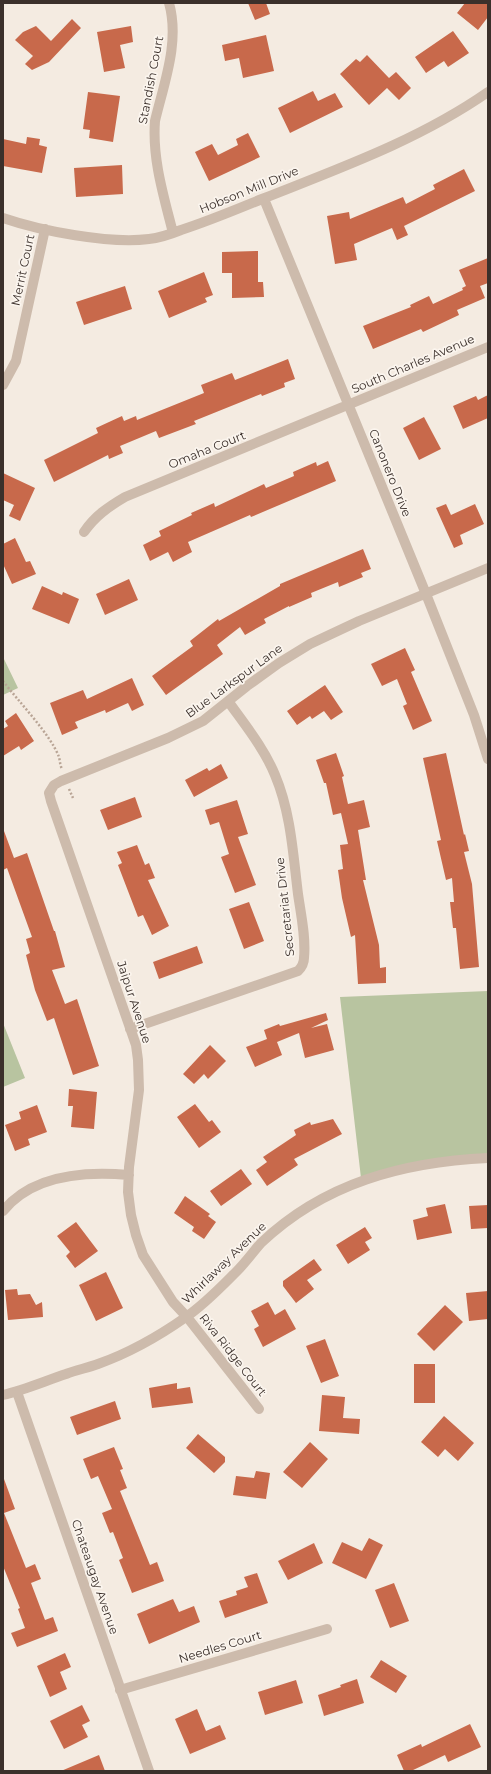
<svg xmlns="http://www.w3.org/2000/svg" width="491" height="1774" viewBox="0 0 491 1774" font-family="Montserrat,sans-serif">
	<style>
		.green { fill: #b8c4a0 }
		.building { fill: #c8694b }
		.lines { fill: none; stroke-linecap: round; stroke-linejoin: round }
		.path { stroke: #b9a596; stroke-width: 2.5; stroke-dasharray: 2 2; stroke-linecap: butt }
		.street { stroke: #cdbbac; stroke-width: 10 }
		.labels { text-anchor: middle; stroke-width: 3.5; stroke-linejoin: round; paint-order: stroke }
		.street-label { font-size: 12px; fill: #3b302b; stroke: #fbf5ee }
	</style>
	<rect width="100%" height="100%" fill="#f4ebe1"/>
	<path class="green" d="M3,657L18,688L3,695Z
		M488,991V1155L361,1178L340,997Z
		M3,1023L25,1078L3,1087Z"/>
	<path class="building" d="M248,3H266L270,14L255,20Z
		M465,3H488V17L478,30L457,13Z
		M72,19L81,28L49,62L32,70L25,64L33,56L15,40L23,32L36,26L51,41Z
		M131,26L133,42L120,45L125,68L104,72L97,32Z
		M453,31L469,53L448,67L444,61L426,73L415,57Z
		M266,35L274,71L243,78L239,58L225,61L222,45Z
		M367,55L389,78L396,72L411,88L399,100L387,88L369,105L340,74L356,59L360,62Z
		M313,91L318,101L335,93L343,107L290,133L278,108Z
		M88,92L120,96L113,142L89,138L90,130L83,129Z
		M248,133L260,157L209,181L195,152L212,144L218,155L238,145L236,139Z
		M27,137L40,139L39,145L47,147L42,173L3,166V139L26,144Z
		M122,165L123,194L76,197L74,168Z
		M464,169L475,191L404,226L408,235L397,240L392,228L354,244L357,260L335,264L327,216L349,212L350,219L403,197L406,204L435,189L433,185Z
		M258,251V282H263L264,297L232,298V273H222V252Z
		M488,258V283L480,286L485,298L457,310L459,315L423,332L421,329L373,349L363,326L411,307L410,305L429,296L433,304L463,290L462,288L466,286L459,270Z
		M204,272L213,295L205,298L207,302L169,318L158,291Z
		M125,286L132,309L84,325L76,302Z
		M288,359L295,379L284,383L285,387L262,396L261,394L194,421L196,424L159,438L156,431L120,446L123,453L109,459L108,455L54,482L44,460L98,433L96,428L122,416L124,421L136,416L137,420L204,393L201,385L232,373L235,380Z
		M488,395V418L463,429L453,406L476,396L478,400Z
		M424,417L441,449L419,460L403,428Z
		M328,461L336,481L251,517L250,515L188,542L192,552L173,562L168,552L150,561L143,545L161,536L159,531L192,515L191,513L214,503L215,507L264,484L266,488L294,476L293,472L316,462L317,466Z
		M3,473L35,488L20,521L9,516L14,505L3,500Z
		M446,504L451,515L475,504L484,524L460,535L463,544L454,548L436,508Z
		M15,538L26,562L30,561L36,574L12,584L3,564V544Z
		M363,549L371,569L361,573L363,577L339,587L338,582L311,593L312,597L289,607V606L264,619L266,623L245,635L240,627L217,645L223,654L166,695L152,676L193,646L190,641L218,619L219,621L280,586V584Z
		M129,579L138,600L105,615L96,594Z
		M42,586L62,595L63,592L79,599L69,624L32,609Z
		M405,648L415,670L411,672L432,721L413,730L403,706L407,704L397,679L382,686L371,664Z
		M132,678L144,705L132,711L128,703L106,713L105,710L75,722L78,728L62,735L50,703L83,690L87,699Z
		M325,685L343,712L331,720L324,711L312,719L310,716L297,725L287,711Z
		M16,713L34,741L21,750L19,746L3,756V729L8,726L5,721Z
		M336,753L344,776L342,777L348,804L364,800L370,827L358,830L366,880H363L379,945L380,968L386,967V983L358,984L355,935L351,937L342,898L338,870L343,869L340,845L348,844L341,813L333,815L326,783H324L316,760Z
		M446,753L464,835L465,834L469,851L464,852L472,884L479,967L460,969L456,928H453L450,902H454L452,878L446,880L437,841L441,840L423,758Z
		M221,764L228,778L194,797L185,780L207,768L209,771Z
		M135,797L142,817L108,830L100,810Z
		M237,800L248,834L238,837L256,885L235,893L221,857L229,854L219,822L210,825L205,810Z
		M4,831L14,858L27,853L54,931H55L65,967L52,970L65,1004L77,999L99,1066L73,1075L54,1018L47,1021L35,990L26,955L30,953L26,939L32,937L7,868L3,870V832Z
		M137,845L145,865L149,863L155,878L148,880L169,926L152,935L143,915L138,917L118,865L122,863L117,852Z
		M249,902L264,941L244,949L229,909Z
		M197,946L203,963L159,979L153,962Z
		M326,1013L328,1020L311,1028L327,1024L334,1050L305,1058L299,1033L277,1042L282,1055L255,1067L246,1047L267,1039L264,1030L279,1024L280,1026Z
		M210,1045L226,1061L208,1079L204,1074L194,1084L183,1074Z
		M69,1089L97,1092L94,1129L71,1127L73,1106H68Z
		M195,1104L209,1122L212,1120L221,1132L199,1148L177,1117Z
		M37,1105L47,1132L28,1139L30,1145L15,1151L5,1125L21,1119L19,1112Z
		M333,1119L342,1134L294,1159L298,1165L267,1186L256,1170L267,1162L263,1157L296,1135L294,1130L310,1122L311,1125Z
		M241,1169L252,1184L221,1206L210,1191Z
		M185,1196L210,1214L208,1216L216,1222L204,1239L192,1231L194,1227L174,1213Z
		M445,1204L452,1233L417,1240L413,1220L428,1216L426,1208Z
		M488,1205V1228L471,1229L469,1206Z
		M76,1222L98,1251L75,1268L66,1256L70,1252L57,1236Z
		M365,1227L372,1238L365,1242L370,1250L348,1264L336,1245Z
		M314,1259L322,1270L307,1280L314,1289L296,1303L283,1286V1281Z
		M106,1272L123,1308L96,1321L79,1285Z
		M17,1289L18,1295L30,1294L36,1305L42,1302L43,1317L8,1320L5,1290Z
		M488,1291V1319L469,1321L466,1293Z
		M268,1302L275,1315L285,1309L296,1329L263,1347L254,1329L259,1326L251,1311Z
		M445,1305L463,1322L434,1351L417,1334Z
		M325,1339L339,1376L321,1383L306,1346Z
		M414,1364H435V1403H414Z
		M177,1383V1389L190,1387L193,1403L152,1408L149,1388Z
		M322,1395L345,1397L343,1418L360,1419L359,1434L319,1431Z
		M115,1401L121,1419L77,1435L70,1417Z
		M444,1416L474,1443L458,1461L445,1449L438,1457L421,1442Z
		M198,1434L225,1457V1462L214,1473L186,1448Z
		M310,1442L328,1459L302,1488L283,1472Z
		M114,1447L123,1469L120,1470L127,1488L120,1491L150,1565L157,1562L164,1581L132,1593L119,1560L123,1558L113,1532L110,1533L102,1513L112,1509L98,1476L91,1479L83,1459Z
		M256,1471L270,1473L266,1499L233,1495L236,1476L254,1478Z
		M4,1479L15,1509L4,1513L26,1568L35,1564L41,1579L31,1583L45,1620L53,1617L58,1631L17,1647L11,1633L25,1628L18,1609L20,1608L3,1566V1480Z
		M369,1538L383,1545L366,1579L332,1563L342,1542L362,1551Z
		M314,1543L323,1563L288,1580L278,1561Z
		M257,1573L268,1603L225,1618L219,1601L237,1595L236,1591L248,1587L244,1577Z
		M394,1583L409,1621L390,1628L375,1590Z
		M173,1599L179,1612L194,1606L200,1622L149,1644L137,1614Z
		M65,1653L71,1667L60,1672L67,1689L50,1697L37,1666Z
		M381,1660L407,1676L396,1693L370,1677Z
		M357,1679L364,1703L324,1716L318,1695L341,1687L340,1685Z
		M296,1680L303,1703L265,1715L258,1692Z
		M82,1705L90,1721L82,1725L88,1737L64,1749L50,1721Z
		M197,1709L206,1731L220,1725L226,1739L190,1754L175,1719Z
		M470,1724L481,1747L448,1762L445,1755L411,1771H404L397,1755L421,1744L422,1747Z
		M99,1755L105,1771H61Z"/>
	<g class="lines">
		<path class="path" d="M3,681C18,701 51,735 59,757C60,761 60,765 62,769
			M69,789L73,798"/>
		<path class="street" d="M169,3C180,42 164,83 155,121C152,159 164,197 173,233
			M264,199L426,594L474,715L488,759
			M3,218C41,231 109,244 149,239C159,238 171,234 181,230C209,221 235,210 262,199C340,168 419,140 488,92
			M3,385L16,361L45,229
			M84,532C95,516 108,507 125,497L488,347
			M130,1029L298,971C302,967 304,964 304,958C306,937 301,915 298,894C293,854 291,813 275,775C264,748 245,725 228,701
			M3,1211C33,1174 85,1171 129,1175
			M17,1392L149,1771
			M3,1395C24,1390 45,1381 66,1374C76,1370 87,1368 98,1364C129,1353 159,1336 186,1317C205,1304 221,1287 237,1271C246,1262 253,1252 261,1243C324,1183 403,1162 488,1158
			M259,1409L187,1317L173,1302L143,1255L136,1235L131,1215L128,1192L129,1167L139,1090L138,1060L136,1045L51,801L49,793L54,785L61,781L168,738L203,721L247,686L279,663L310,644L359,621L488,568
			M120,1690L327,1629"/>
	</g>
	<g class="labels">
		<g class="street-label">
			<text transform="translate(151 80) rotate(-79)" y="4">Standish Court</text>
			<text transform="translate(249 190) rotate(-22)" y="4">Hobson Mill Drive</text>
			<text transform="translate(23 270) rotate(-78)" y="4">Merrit Court</text>
			<text transform="translate(413 364) rotate(-23)" y="4">South Charles Avenue</text>
			<text transform="translate(207 450) rotate(-22)" y="4">Omaha Court</text>
			<text transform="translate(390 473) rotate(68)" y="4">Canonero Drive</text>
			<text transform="translate(234 681) rotate(-36)" y="4">Blue Larkspur Lane</text>
			<text transform="translate(285 907) rotate(-96)" y="4">Secretariat Drive</text>
			<text transform="translate(134 1002) rotate(72)" y="4">Jaipur Avenue</text>
			<text transform="translate(224 1263) rotate(-44)" y="4">Whirlaway Avenue</text>
			<text transform="translate(233 1355) rotate(52)" y="4">Riva Ridge Court</text>
			<text transform="translate(95 1577) rotate(71)" y="4">Chateaugay Avenue</text>
			<text transform="translate(220 1647) rotate(-17)" y="4">Needles Court</text>
		</g>
	</g>
	<rect width="491" height="1774" fill="none" stroke="#3b302b" stroke-width="8"/>
</svg>
